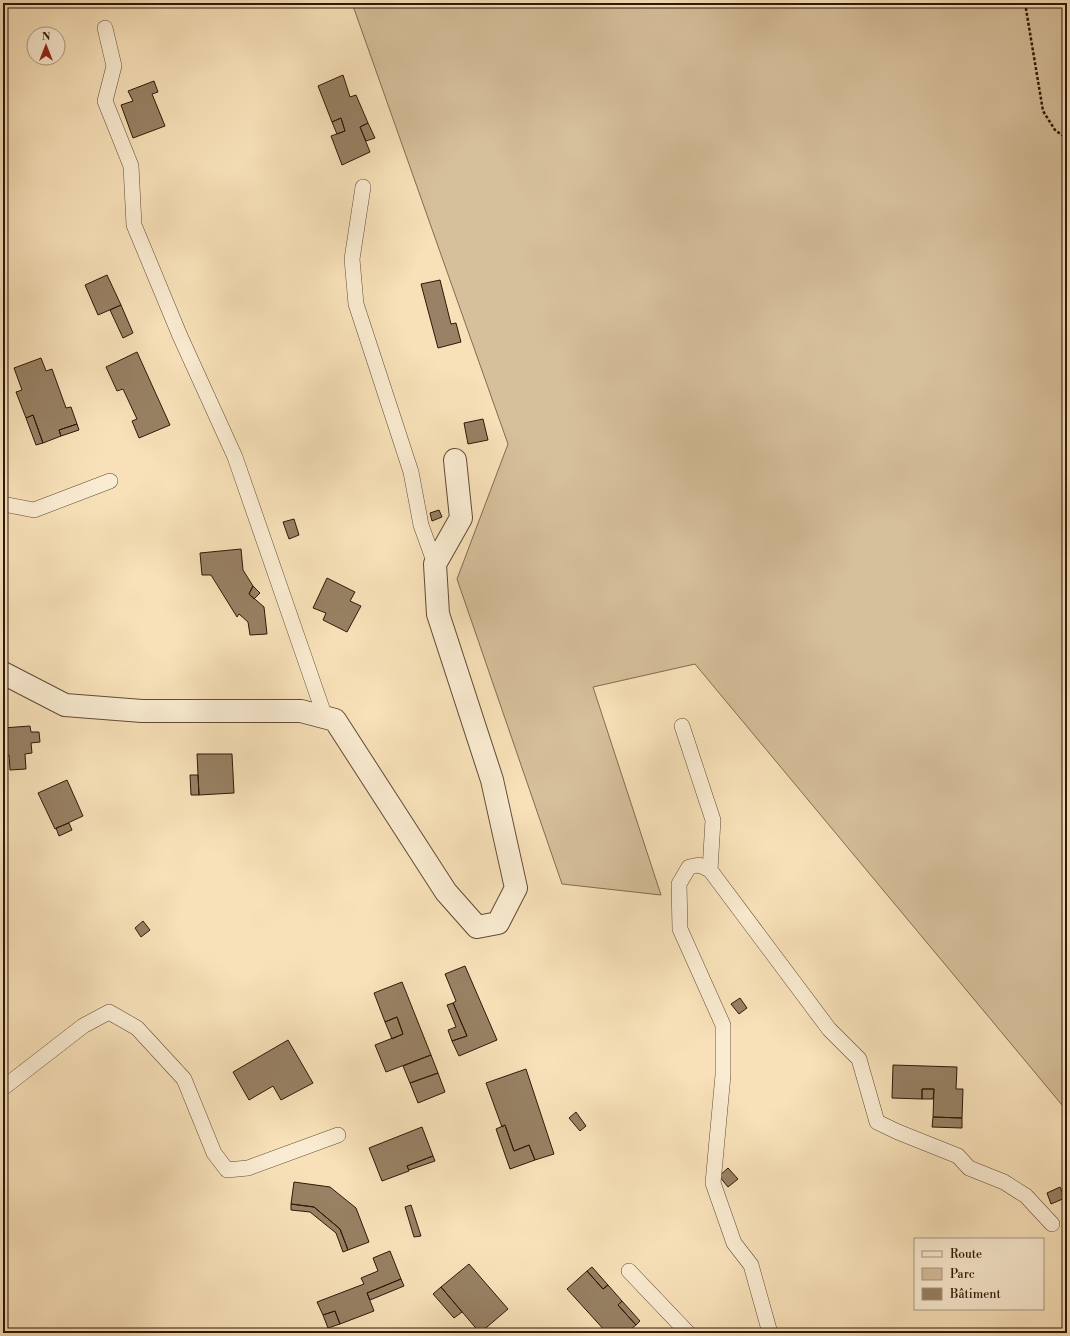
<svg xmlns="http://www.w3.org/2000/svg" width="1070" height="1336" viewBox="0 0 1070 1336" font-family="'Libre Bodoni',serif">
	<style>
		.green { fill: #d6bf9b; stroke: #826c51 }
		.building { fill: #988164; stroke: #2f1807 }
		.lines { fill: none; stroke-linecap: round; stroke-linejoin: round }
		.service-casing { stroke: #614a34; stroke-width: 16 }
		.minor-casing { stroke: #614a34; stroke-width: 24 }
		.path { stroke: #2f1807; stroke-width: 2.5; stroke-dasharray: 3 2; stroke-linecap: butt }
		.service { stroke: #faecd2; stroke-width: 15 }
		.minor { stroke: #faecd2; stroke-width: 22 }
	</style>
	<rect width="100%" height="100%" fill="#f8e1b9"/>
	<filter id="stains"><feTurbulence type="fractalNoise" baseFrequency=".005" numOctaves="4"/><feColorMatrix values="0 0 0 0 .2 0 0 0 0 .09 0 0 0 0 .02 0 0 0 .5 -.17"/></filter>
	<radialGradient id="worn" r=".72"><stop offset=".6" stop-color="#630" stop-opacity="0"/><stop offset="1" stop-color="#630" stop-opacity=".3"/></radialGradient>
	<path class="green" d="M352,3H1067V1111L695,664L593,687L661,895L562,884L457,579L508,444Z"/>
	<path class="building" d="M343,75L350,97L356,95L368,123L360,127L370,152L342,165L331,136L345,131L341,118L332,122L318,86Z
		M154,81L158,92L152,94L165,126L133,138L121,105L133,101L128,91Z
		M341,118L345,131L337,134L332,122Z
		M368,123L375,138L366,141L360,127Z
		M107,275L121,305L98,315L85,285Z
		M440,280L451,324L456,323L461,342L438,348L421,284Z
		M121,305L133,333L123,338L110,310Z
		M137,352L170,425L139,438L132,421L137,419L123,389L117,391L106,367Z
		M41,358L46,371L52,369L66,408L71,407L77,424L59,430L61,436L43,443L33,415L26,418L16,392L22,390L14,368Z
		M33,415L43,443L36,445L26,418Z
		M483,419L488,440L468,444L464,423Z
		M77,424L79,430L61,436L59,430Z
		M439,510L442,517L432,521L430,513Z
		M294,519L299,535L289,539L283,522Z
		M241,549L243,570L253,586L249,594L264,607L267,634L250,635L248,622L239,614L237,617L211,575H202L200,553Z
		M327,578L355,592L350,601L361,606L347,632L323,620L326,613L313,608Z
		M253,586L260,593L254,599L249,594Z
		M30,726L31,732H39L40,742L31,743L32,753L25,754L26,769L10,770L9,755H3V728Z
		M197,754H232L234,793L199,795Z
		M190,775H198L199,795H191Z
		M67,780L83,816L55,829L38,793Z
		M69,823L72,830L59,836L56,828Z
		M143,921L150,930L141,937L135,928Z
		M465,966L497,1040L459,1056L452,1041L467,1036L453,1003L456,1001L445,974Z
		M402,982L431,1055L386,1072L375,1045L403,1034L397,1017L385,1022L374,993Z
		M740,998L747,1008L739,1014L731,1004Z
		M453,1003L467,1036L452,1041L448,1030L456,1027L447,1005Z
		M397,1017L403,1034L392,1039L385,1022Z
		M288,1040L313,1083L281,1100L273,1086L249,1100L233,1072Z
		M431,1055L438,1073L410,1083L403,1066Z
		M893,1065L957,1067L956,1089H963L962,1118L933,1117L934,1089H922V1099L892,1098Z
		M526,1069L554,1154L535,1160L529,1145L514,1151L505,1125L502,1127L486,1083Z
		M438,1073L445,1092L418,1103L410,1083Z
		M922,1089H934L933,1099H922Z
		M576,1112L586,1126L580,1131L569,1118Z
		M933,1117L962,1118V1128L932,1127Z
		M505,1125L514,1151L529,1145L535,1160L510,1169L496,1129Z
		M422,1127L433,1156L407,1166L409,1171L382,1181L369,1148Z
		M433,1156L435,1161L409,1170L407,1166Z
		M728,1168L738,1179L728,1187L719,1176Z
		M294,1182L330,1187L356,1208L369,1242L348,1250L340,1229L314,1207L291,1204Z
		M1060,1187L1065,1198L1051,1204L1047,1193Z
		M291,1204L314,1207L340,1229L348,1250L343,1252L336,1233L310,1212L291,1210Z
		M411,1205L421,1236L414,1237L405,1207Z
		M390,1251L401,1279L367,1293L374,1311L340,1324L335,1311L323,1315L317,1302L364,1284L361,1278L378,1271L373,1258Z
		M469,1264L508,1309L480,1333L441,1287Z
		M592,1267L608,1285L603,1289L587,1271Z
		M587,1271L603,1289L608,1285L622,1301L618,1305L636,1325L626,1333H607L567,1289Z
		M401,1279L404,1286L370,1300L367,1293Z
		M441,1287L462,1312L454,1318L433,1294Z
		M622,1301L640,1321L636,1325L618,1305Z
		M335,1311L340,1324L328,1328L323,1315Z"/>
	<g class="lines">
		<defs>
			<path id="service" d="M105,28L114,66L105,101L131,166L134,225L180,336L235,457L325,717
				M363,187L352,259L356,304L411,472L421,525L435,564
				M3,504L34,510L110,481
				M682,726L713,820L710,870
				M3,1088L83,1026L109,1012L137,1028L184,1079L214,1153L227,1170L248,1168L338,1135
				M629,1271L688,1333
				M770,1333L751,1265L734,1243L713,1183L723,1075V1025L680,929L679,884L689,867L699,865L710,870L829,1029L859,1059L877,1122L898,1132L958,1156L969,1168L1004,1182L1026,1196L1052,1224"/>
			<path id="minor" d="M3,673L65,705L142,711H301L335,720L446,892L477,927L498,923L516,888L492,780L438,614L435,564L461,518L455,460"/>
		</defs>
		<use href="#service" class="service-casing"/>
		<use href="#minor" class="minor-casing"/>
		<path class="path" d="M1025,3L1043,111L1055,130L1067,139"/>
		<use href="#service" class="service"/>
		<use href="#minor" class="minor"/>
	</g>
	<rect width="1070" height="1336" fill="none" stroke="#f8e1b9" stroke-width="16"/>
	<rect x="4" y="4" width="1062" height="1328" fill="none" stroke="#2f1807" stroke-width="2"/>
	<rect x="8" y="8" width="1054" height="1320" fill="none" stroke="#2f1807"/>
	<rect x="914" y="1238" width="130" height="72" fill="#faecd2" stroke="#a99781"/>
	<rect x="922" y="1251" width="20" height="6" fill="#faecd2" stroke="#a99781"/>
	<text x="950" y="1258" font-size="12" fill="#2f1807">Route</text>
	<rect x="922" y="1268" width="20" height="12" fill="#d6bf9b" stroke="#a99781"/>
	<text x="950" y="1278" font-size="12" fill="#2f1807">Parc</text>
	<rect x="922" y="1288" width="20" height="12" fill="#988164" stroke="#a99781"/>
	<text x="950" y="1298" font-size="12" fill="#2f1807">Bâtiment</text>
	<g transform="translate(46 46)"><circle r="19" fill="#faecd2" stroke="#a99781"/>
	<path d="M0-3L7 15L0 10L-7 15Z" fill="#8f2418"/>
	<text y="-6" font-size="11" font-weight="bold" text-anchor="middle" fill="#2f1807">N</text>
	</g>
	<rect width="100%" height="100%" filter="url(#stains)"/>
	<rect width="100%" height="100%" fill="url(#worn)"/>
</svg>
